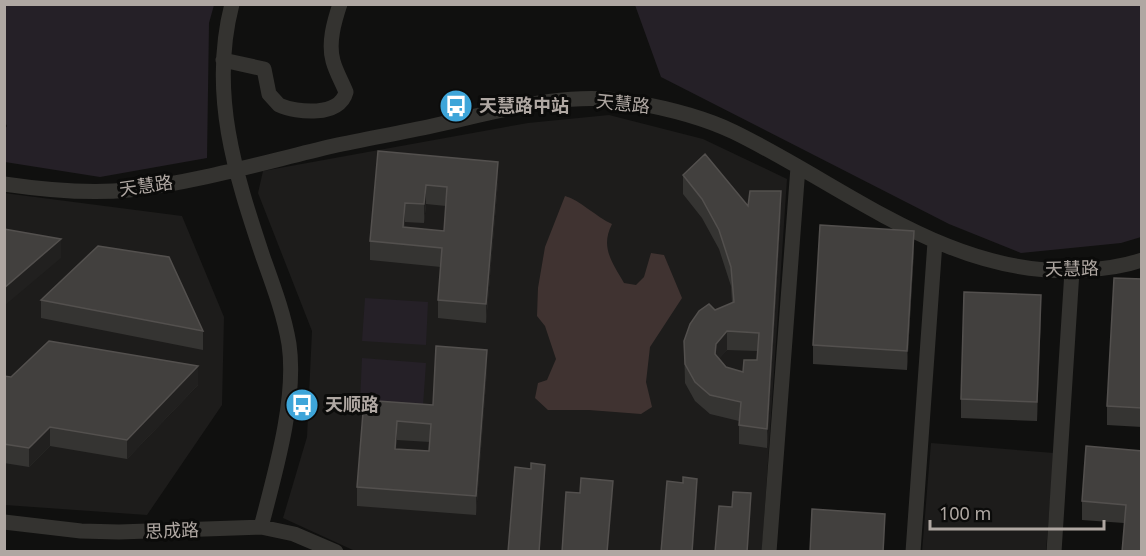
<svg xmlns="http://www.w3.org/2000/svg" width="1146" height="556" viewBox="0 0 1146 556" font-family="'Noto Sans','Noto Sans SC',sans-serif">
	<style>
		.built { fill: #1d1c1b }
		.green { fill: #252027 }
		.water { fill: #403331 }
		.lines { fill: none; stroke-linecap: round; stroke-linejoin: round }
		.minor { stroke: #343330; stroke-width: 15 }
		.wall { fill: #353432; fill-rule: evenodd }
		.shaded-wall { fill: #21201f }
		.building { fill: #42403e; stroke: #53504e; stroke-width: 1.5; fill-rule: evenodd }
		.labels { text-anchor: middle; stroke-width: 6; stroke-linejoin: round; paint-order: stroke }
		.street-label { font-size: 18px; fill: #afa7a2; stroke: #0b0b0a }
		.poi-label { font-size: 18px; font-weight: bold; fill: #afa7a2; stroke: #0b0b0a; text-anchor: start }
	</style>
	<rect width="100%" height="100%" fill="#10100f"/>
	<path class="built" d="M609,115L703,139L787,179L762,551H355L283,518L307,437L312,331L258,193L263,171L528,123Z
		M4,193L182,216L224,317L222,405L147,515L5,505Z
		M931,443L1054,453L1046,551L922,552Z"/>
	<path class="green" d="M5,4L214,5L209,23L207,158L100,177L5,162V129L7,126L4,120Z
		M635,5H1141V237L1121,243L1021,253L949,224L661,77Z
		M365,298L428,302L426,345L362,341Z
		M362,358L426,363L423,406L360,402Z"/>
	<path class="water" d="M565,196C580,200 596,217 612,224C600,247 612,262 624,283L636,285L644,277L651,253L664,255L682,298L650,347L646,382L652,407L641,414L589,410H548L535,398L538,383L547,380L556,359L545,326L537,316L538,288L545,247Z"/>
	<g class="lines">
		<path class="minor" d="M232,4C209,93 235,173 263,257C273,285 284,314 289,344C297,399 275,473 261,527
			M223,60L264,69L269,94L279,105C297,113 340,117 346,92C342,82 336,72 333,61C328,43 334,22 340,4
			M4,184C45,190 88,194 129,190C198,182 265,162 333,146C366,139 399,133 432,126C497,112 565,90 632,102C666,108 703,117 734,132C847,187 951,279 1083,270C1103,269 1122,267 1142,260
			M4,522L81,531L119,532L261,527L294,534L336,552
			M769,552L798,167
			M913,552L935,242
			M1054,552L1072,271"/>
	</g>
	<path class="wall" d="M378,151L498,181L486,323L438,318V300L441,267L370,260V241ZM426,204L446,206L444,231L405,227V222L424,223Z
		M683,175L748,206L781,210L767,448L739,444V421L710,414L695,401L685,383L684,341L715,310L732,303L731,286L719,249L702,218L683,194ZM727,350L757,351V360L743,372L726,367L719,358Z
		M914,250L907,370L813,364V345Z
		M1142,279V427L1107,425V406Z
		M41,300L203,331V350L41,318Z
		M1041,314L1037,421L961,418V399Z
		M487,369L476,515L357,506V487L364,400L433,405ZM397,440L430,442L429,451L396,449Z
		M4,376L11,377L198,385L127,459L50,446L29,467L4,463Z
		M1142,451L1124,523L1082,520V501Z"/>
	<path class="shaded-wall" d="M498,162V181L486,323V304Z
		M426,185V204L424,223V204Z
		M781,191V210L767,448V429Z
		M405,203V222L403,246V227Z
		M914,231V250L907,370V351Z
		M61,239V258L4,306V288Z
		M1041,295V314L1037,421V402Z
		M727,331V350L716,363V344Z
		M487,350V369L476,515V496Z
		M198,366V385L127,459V440Z
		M397,421V440L395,468V449Z
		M50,427V446L29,467V448Z
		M545,465V484L540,552H539Z
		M697,479V498L693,552H692Z
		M613,481V500L608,552H607Z
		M751,493V512L748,552H747Z
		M885,514L884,552H883Z"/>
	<path class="building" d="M378,151L498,162L486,304L438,300L442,248L370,241ZM426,185L447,187L444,231L403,227L405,203L424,204Z
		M705,154L748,206L750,191H781L767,429L739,425L741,402L710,395L695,382L685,364L684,341L690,324L699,311L709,304L715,310L734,302L731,267L719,230L702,199L683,175ZM727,331L759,333L757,360H744L743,372L726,367L715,354L716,344Z
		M820,225L914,231L907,351L813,345Z
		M4,229L61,239L4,288Z
		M98,246L169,257L203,331L41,300Z
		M1114,278L1142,279V408L1107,406Z
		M964,292L1041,295L1037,402L961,399Z
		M49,341L198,366L127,440L50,427L29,448L4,444V376L11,377Z
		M436,346L487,350L476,496L357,487L364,400L433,405ZM397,421L431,424L429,451L395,449Z
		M1086,446L1142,451V552H1122L1126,505L1082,501Z
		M531,463L545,465L539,552H508L515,467L531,469Z
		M683,477L697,479L692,552H661L667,481L683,483Z
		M581,478L613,481L607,552H562L566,492L580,493Z
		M733,492L751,493L747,552H715L719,506L732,507Z
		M812,509L885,514L883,552H810Z"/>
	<defs>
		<symbol id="bus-disc" viewBox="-11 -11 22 22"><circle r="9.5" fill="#3ea5d9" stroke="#0b0b0a"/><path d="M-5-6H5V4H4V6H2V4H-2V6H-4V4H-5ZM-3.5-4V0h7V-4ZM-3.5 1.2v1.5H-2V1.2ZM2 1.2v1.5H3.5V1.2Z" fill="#fff"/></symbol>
	</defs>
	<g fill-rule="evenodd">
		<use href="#bus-disc" x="437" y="87" width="38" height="38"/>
		<use href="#bus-disc" x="283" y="386" width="38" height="38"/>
	</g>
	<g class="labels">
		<g class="street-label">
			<text transform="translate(623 104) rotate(6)" y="6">天慧路</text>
			<text transform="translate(146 186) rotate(-8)" y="6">天慧路</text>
			<text transform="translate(1072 269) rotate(-1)" y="6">天慧路</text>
			<text transform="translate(172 531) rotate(-2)" y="6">思成路</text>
		</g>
		<g class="poi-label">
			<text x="479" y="112">天慧路中站</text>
			<text x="325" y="411">天顺路</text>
		</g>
	</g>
	<rect width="1146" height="556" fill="none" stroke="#afa7a2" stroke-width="12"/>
	<path d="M930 520v9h174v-9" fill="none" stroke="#afa7a2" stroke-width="3"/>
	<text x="939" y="520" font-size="18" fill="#afa7a2" stroke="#0b0b0a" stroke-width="4.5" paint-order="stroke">100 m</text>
</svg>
